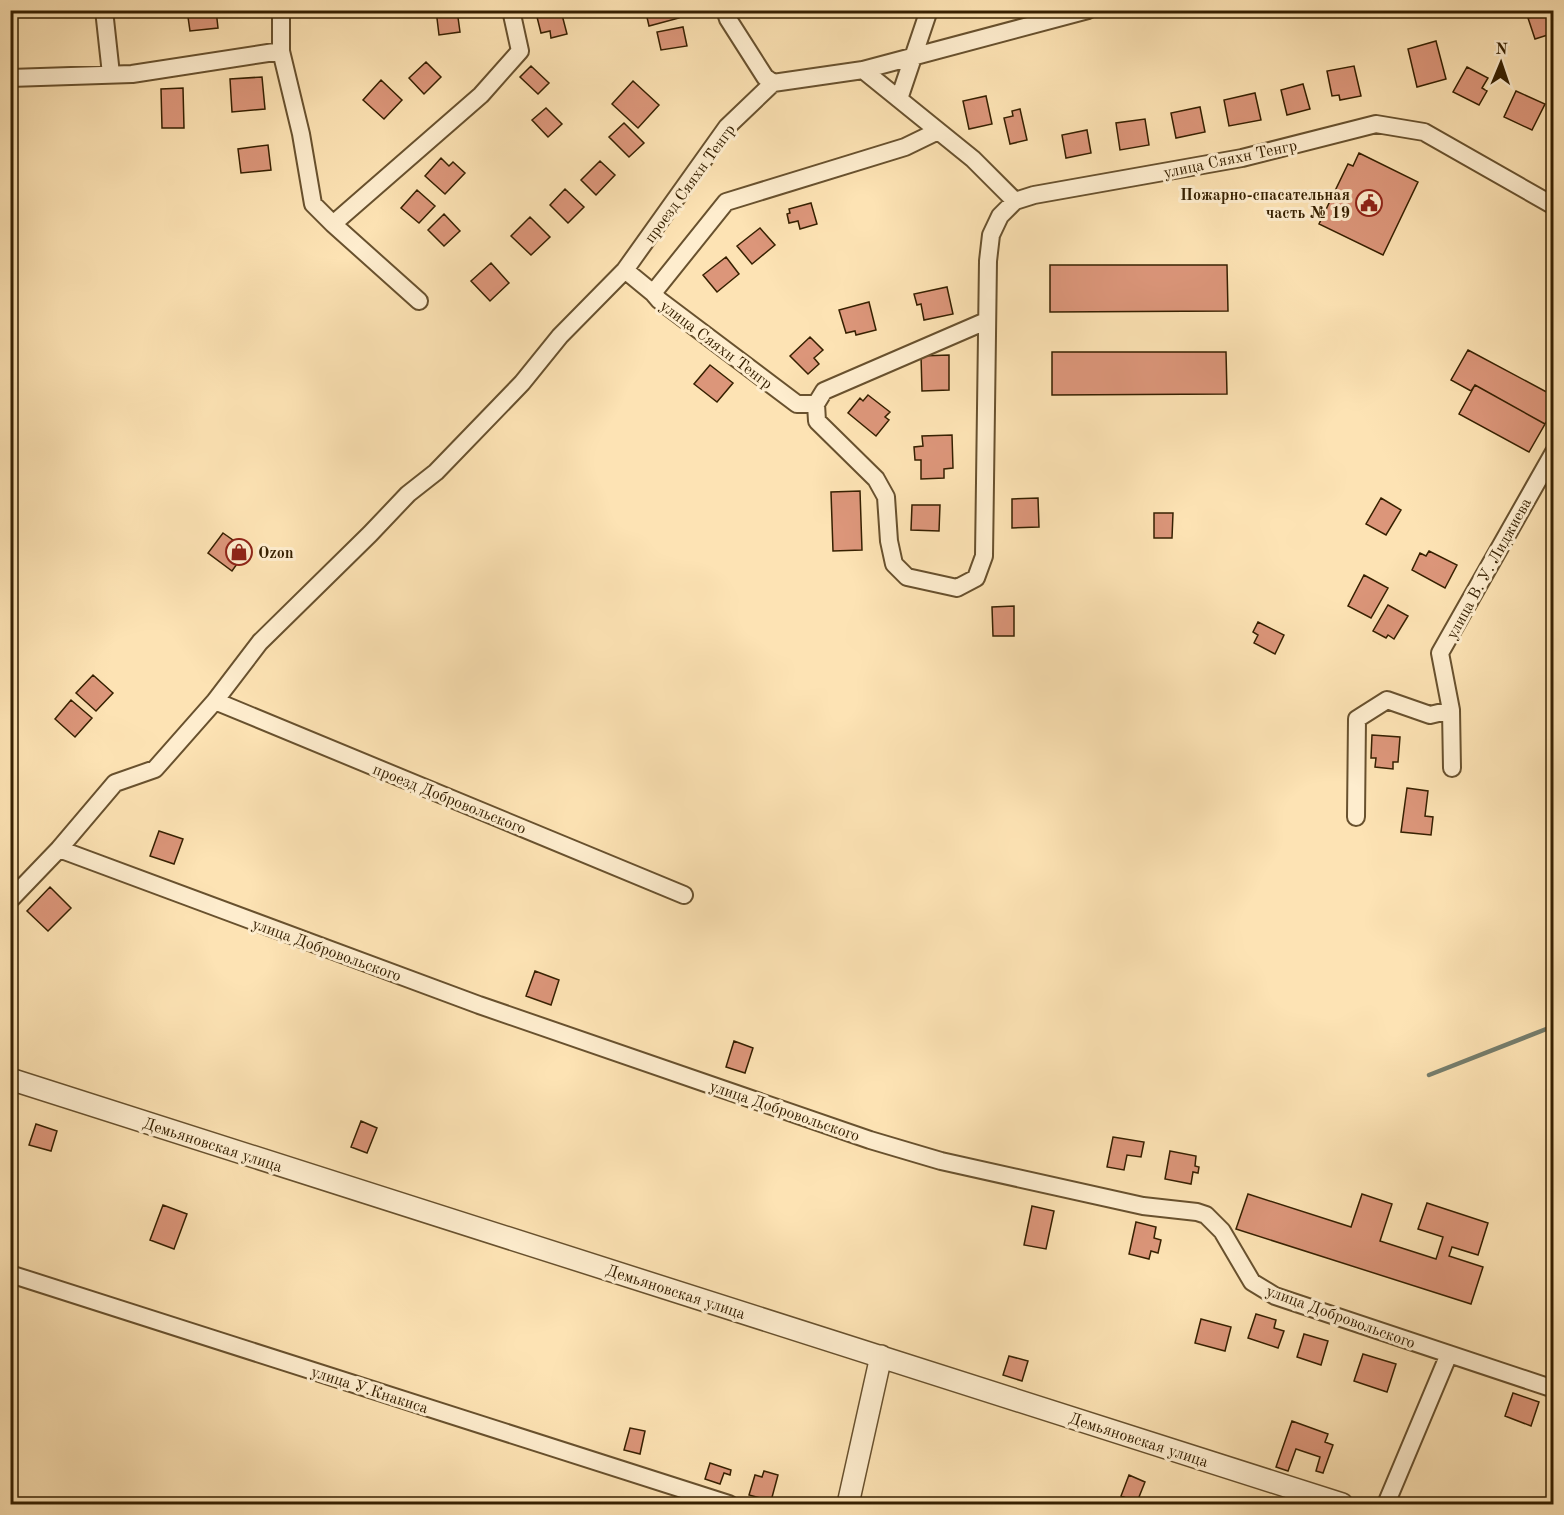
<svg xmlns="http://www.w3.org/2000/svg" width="1564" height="1515" viewBox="0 0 1564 1515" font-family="'Old Standard TT',serif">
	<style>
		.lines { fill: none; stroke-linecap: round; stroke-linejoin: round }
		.stream { stroke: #767e6d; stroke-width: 4.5 }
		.building { fill: #dc967a; stroke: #362001; stroke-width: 1.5 }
		.minor-casing { stroke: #68512e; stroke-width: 20 }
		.tertiary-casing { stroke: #68512e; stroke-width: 24 }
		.minor { stroke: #feedce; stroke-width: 16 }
		.tertiary { stroke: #feedce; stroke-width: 21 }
		.labels { text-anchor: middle; stroke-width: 6; stroke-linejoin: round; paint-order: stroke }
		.street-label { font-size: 16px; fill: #362001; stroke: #feedce }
		.poi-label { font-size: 16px; font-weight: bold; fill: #362001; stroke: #feedce; text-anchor: end }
	</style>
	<rect width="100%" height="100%" fill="#fde3b4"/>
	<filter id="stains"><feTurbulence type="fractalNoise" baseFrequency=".00333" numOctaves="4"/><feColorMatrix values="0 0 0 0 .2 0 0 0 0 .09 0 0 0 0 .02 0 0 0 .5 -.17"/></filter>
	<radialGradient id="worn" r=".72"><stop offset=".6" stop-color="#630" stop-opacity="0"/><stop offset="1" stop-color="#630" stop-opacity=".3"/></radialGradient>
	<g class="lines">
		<path class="stream" d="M1429,1075L1554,1026"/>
	</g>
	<path class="building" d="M187,10H216L218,28L190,31Z
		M436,10H457L460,32L439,35Z
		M636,10H678L679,18L649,26L646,13L637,15Z
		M1554,10V33L1535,39L1528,18Z
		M561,11L567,34L551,38L550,31L541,33L537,17Z
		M683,27L687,46L661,50L657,32Z
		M1436,41L1446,79L1417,87L1408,49Z
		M426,62L441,77L424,94L409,78Z
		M531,66L549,83L538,94L520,77Z
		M1354,66L1361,96L1340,100L1339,95L1332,96L1327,71Z
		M1467,67L1488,78L1482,88L1487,91L1479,105L1453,92Z
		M262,77L265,109L232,112L230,79Z
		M381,80L402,100L384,119L363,100Z
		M633,81L659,105L638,128L612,104Z
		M1303,84L1310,109L1287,115L1281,90Z
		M183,88L184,128H162L161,89Z
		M1516,91L1545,104L1532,130L1504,117Z
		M1255,93L1261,120L1229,126L1224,100Z
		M986,96L992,124L969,129L963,101Z
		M1200,107L1205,132L1176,138L1171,113Z
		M546,108L562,124L548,137L532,120Z
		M1020,109L1027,140L1010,144L1004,118L1013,116L1012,111Z
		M1145,119L1149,145L1120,150L1116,123Z
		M624,123L644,143L629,157L609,137Z
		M1087,130L1091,153L1066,158L1062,135Z
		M268,145L271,170L241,173L238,149Z
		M1359,153L1418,182L1383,255L1319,224L1348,164L1353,166Z
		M441,158L449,166L453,162L465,173L445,194L425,176Z
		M600,161L615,175L596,195L581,180Z
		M565,189L584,207L568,223L550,205Z
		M417,190L435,206L419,223L401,208Z
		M811,203L817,224L800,229L798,221L789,223L787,214L790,213L789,209Z
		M444,214L460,231L444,246L428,230Z
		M530,217L550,237L531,255L511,236Z
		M760,228L775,245L752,264L737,246Z
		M726,257L739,274L717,292L703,275Z
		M491,263L509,283L490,301L471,281Z
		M1050,265H1227L1228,311L1050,312Z
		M947,287L953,314L924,320L921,304L917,305L914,294Z
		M869,302L876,330L856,335L855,331L846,333L839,310Z
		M810,337L823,350L814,358L819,364L808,374L790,356Z
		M1468,350L1554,396V410L1545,424L1475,385L1471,391L1451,380Z
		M1052,352H1226L1227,394L1052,395Z
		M949,355V390L922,391L921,356Z
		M710,365L733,383L717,402L694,384Z
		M1475,385L1545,424L1529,452L1459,414Z
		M868,395L890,412L885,417L889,420L876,436L848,413L860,398L863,401Z
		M952,435L953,468L944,469V478L921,479V460H915L914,447L923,446L922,436Z
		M860,491L862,550L833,551L831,492Z
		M1038,498L1039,527L1012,528V499Z
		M1381,498L1401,510L1386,535L1366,524Z
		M912,505H940L939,531L911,530Z
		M1154,513H1173L1172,538H1154Z
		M223,533L247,550L232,571L208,553Z
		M1429,551L1457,565L1445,588L1412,570L1420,553L1426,556Z
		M1364,575L1388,588L1371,618L1348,606Z
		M1388,605L1408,616L1394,639L1388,635L1386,638L1373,631Z
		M1014,606V636H993L992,607Z
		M1258,622L1284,635L1275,654L1254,643L1258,635L1253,632Z
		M93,675L113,693L96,711L76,693Z
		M71,700L92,718L75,737L55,719Z
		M1372,735L1400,737L1398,762H1393V769L1375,767L1376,758H1371Z
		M1407,788L1428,791L1425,816L1433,817L1431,835L1401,832Z
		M159,831L183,839L174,864L150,856Z
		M50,887L71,908L48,931L27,911Z
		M535,971L559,980L551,1005L526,996Z
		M734,1041L753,1048L745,1073L726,1067Z
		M361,1121L377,1128L367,1153L351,1147Z
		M36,1124L57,1131L51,1151L29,1145Z
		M1113,1137L1144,1142L1141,1157L1127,1155L1124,1170L1107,1167Z
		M1170,1151L1196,1156L1195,1166L1199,1167L1198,1173L1193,1172L1191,1184L1165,1179Z
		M1248,1194L1351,1227L1362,1194L1392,1204L1380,1241L1436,1259L1443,1237L1418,1229L1427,1203L1488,1223L1478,1255L1452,1247L1449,1256L1483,1267L1471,1304L1236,1229Z
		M163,1205L187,1214L174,1249L150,1240Z
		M1032,1206L1054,1211L1046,1249L1024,1245Z
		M1136,1222L1156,1227L1154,1238L1161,1240L1158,1253L1151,1251L1149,1259L1129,1254Z
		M1256,1314L1276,1320L1274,1328L1284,1331L1278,1348L1248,1338Z
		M1201,1319L1231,1327L1225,1351L1195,1343Z
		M1304,1334L1328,1341L1321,1365L1297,1357Z
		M1363,1354L1396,1364L1387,1392L1354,1381Z
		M1009,1356L1028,1361L1022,1381L1003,1375Z
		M1513,1393L1539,1402L1531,1426L1505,1416Z
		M1292,1421L1328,1434L1325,1442L1333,1445L1323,1473L1316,1471L1320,1457L1296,1449L1288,1471L1276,1467Z
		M630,1428L645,1431L640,1454L624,1450Z
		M710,1463L731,1470L730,1475L724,1473L720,1484L705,1479Z
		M764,1471L778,1475L771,1501L749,1495L755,1475L762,1477Z
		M1129,1475L1145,1482L1137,1502L1121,1496Z"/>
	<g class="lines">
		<defs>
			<path id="minor" d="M104,10L111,74
				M281,10V51L301,134L313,204L333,224
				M725,10L728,19L765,77L773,83
				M863,70L973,159L1015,201
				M10,78L132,74L281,51
				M899,99L929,10
				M625,270L653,293L659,300L797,404H816L824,391L986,321
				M653,293L726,202L905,147L938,131
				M419,301L333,224L481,95L520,51L511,10
				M816,404L817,421L876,479L886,497L889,541L894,564L907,577L957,588L976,578L984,556L988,261L991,235L1000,216L1015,201L1034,195L1242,158L1376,124L1424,132L1554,206
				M215,701L684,895
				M1452,768L1451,710L1440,653L1554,452
				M1356,817L1357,719L1387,700L1430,715L1451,710
				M59,849L479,1005L870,1140L941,1161L1143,1206L1197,1212L1206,1215L1222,1231L1252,1282L1275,1296L1554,1389
				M10,900L59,849L115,783L155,769L215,701L260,642L370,534L408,494L436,472L522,383L560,336L625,270L727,127L773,83L863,70L1088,10
				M10,1274L729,1504
				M1386,1504L1449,1354"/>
			<path id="tertiary" d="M10,1079L1342,1504
				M848,1504L881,1356"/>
		</defs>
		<use href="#minor" class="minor-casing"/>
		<use href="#tertiary" class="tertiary-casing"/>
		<use href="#minor" class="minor"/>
		<use href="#tertiary" class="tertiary"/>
	</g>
	<defs>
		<symbol id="civic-ring" viewBox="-11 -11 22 22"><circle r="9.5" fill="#feedce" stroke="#8f2418" stroke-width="1.5"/><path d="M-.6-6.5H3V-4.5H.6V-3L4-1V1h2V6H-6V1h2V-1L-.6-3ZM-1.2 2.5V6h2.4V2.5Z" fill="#8f2418"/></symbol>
		<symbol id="shop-ring" viewBox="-11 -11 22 22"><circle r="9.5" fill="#feedce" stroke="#8f2418" stroke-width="1.5"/><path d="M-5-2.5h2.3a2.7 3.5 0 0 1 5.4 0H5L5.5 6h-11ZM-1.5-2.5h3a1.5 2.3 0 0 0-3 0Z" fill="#8f2418"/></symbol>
	</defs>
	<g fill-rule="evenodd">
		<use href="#civic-ring" x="1354" y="188" width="30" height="30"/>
		<use href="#shop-ring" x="224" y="537" width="30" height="30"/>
	</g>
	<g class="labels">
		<g class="street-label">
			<text transform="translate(1230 158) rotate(-12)" y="6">улица Сяяхн Тенгр</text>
			<text transform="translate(689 183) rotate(-54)" y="6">проезд Сяяхн Тенгр</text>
			<text transform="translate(717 344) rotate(37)" y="6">улица Сяяхн Тенгр</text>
			<text transform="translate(1488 568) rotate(-61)" y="6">улица В. У. Лиджиева</text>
			<text transform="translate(450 798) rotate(22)" y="6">проезд Добровольского</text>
			<text transform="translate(327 949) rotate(20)" y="6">улица Добровольского</text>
			<text transform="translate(785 1110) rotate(19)" y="6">улица Добровольского</text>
			<text transform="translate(213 1144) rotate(18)" y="6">Демьяновская улица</text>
			<text transform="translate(676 1291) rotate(18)" y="6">Демьяновская улица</text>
			<text transform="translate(1341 1316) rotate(20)" y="6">улица Добровольского</text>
			<text transform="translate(370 1389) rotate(18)" y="6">улица У.Кнакиса</text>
			<text transform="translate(1139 1439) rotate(18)" y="6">Демьяновская улица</text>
		</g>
		<g class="poi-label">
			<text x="1350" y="200">Пожарно-спасательная<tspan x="1350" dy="18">часть № 19</tspan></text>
			<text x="258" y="558" text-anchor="start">Ozon</text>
		</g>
	</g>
	<rect width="1564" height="1515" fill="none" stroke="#fde3b4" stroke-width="36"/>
	<rect x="12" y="12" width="1540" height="1491" fill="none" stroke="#362001" stroke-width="3"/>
	<rect x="18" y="18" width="1528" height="1479" fill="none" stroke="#362001" stroke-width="1.5"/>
	<g transform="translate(1501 63) rotate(2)" stroke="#feedce" stroke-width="4.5" paint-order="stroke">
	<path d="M0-4.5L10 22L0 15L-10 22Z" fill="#362001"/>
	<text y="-9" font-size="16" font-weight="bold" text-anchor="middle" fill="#362001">N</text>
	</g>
	<rect width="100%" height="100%" filter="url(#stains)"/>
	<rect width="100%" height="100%" fill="url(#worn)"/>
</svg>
